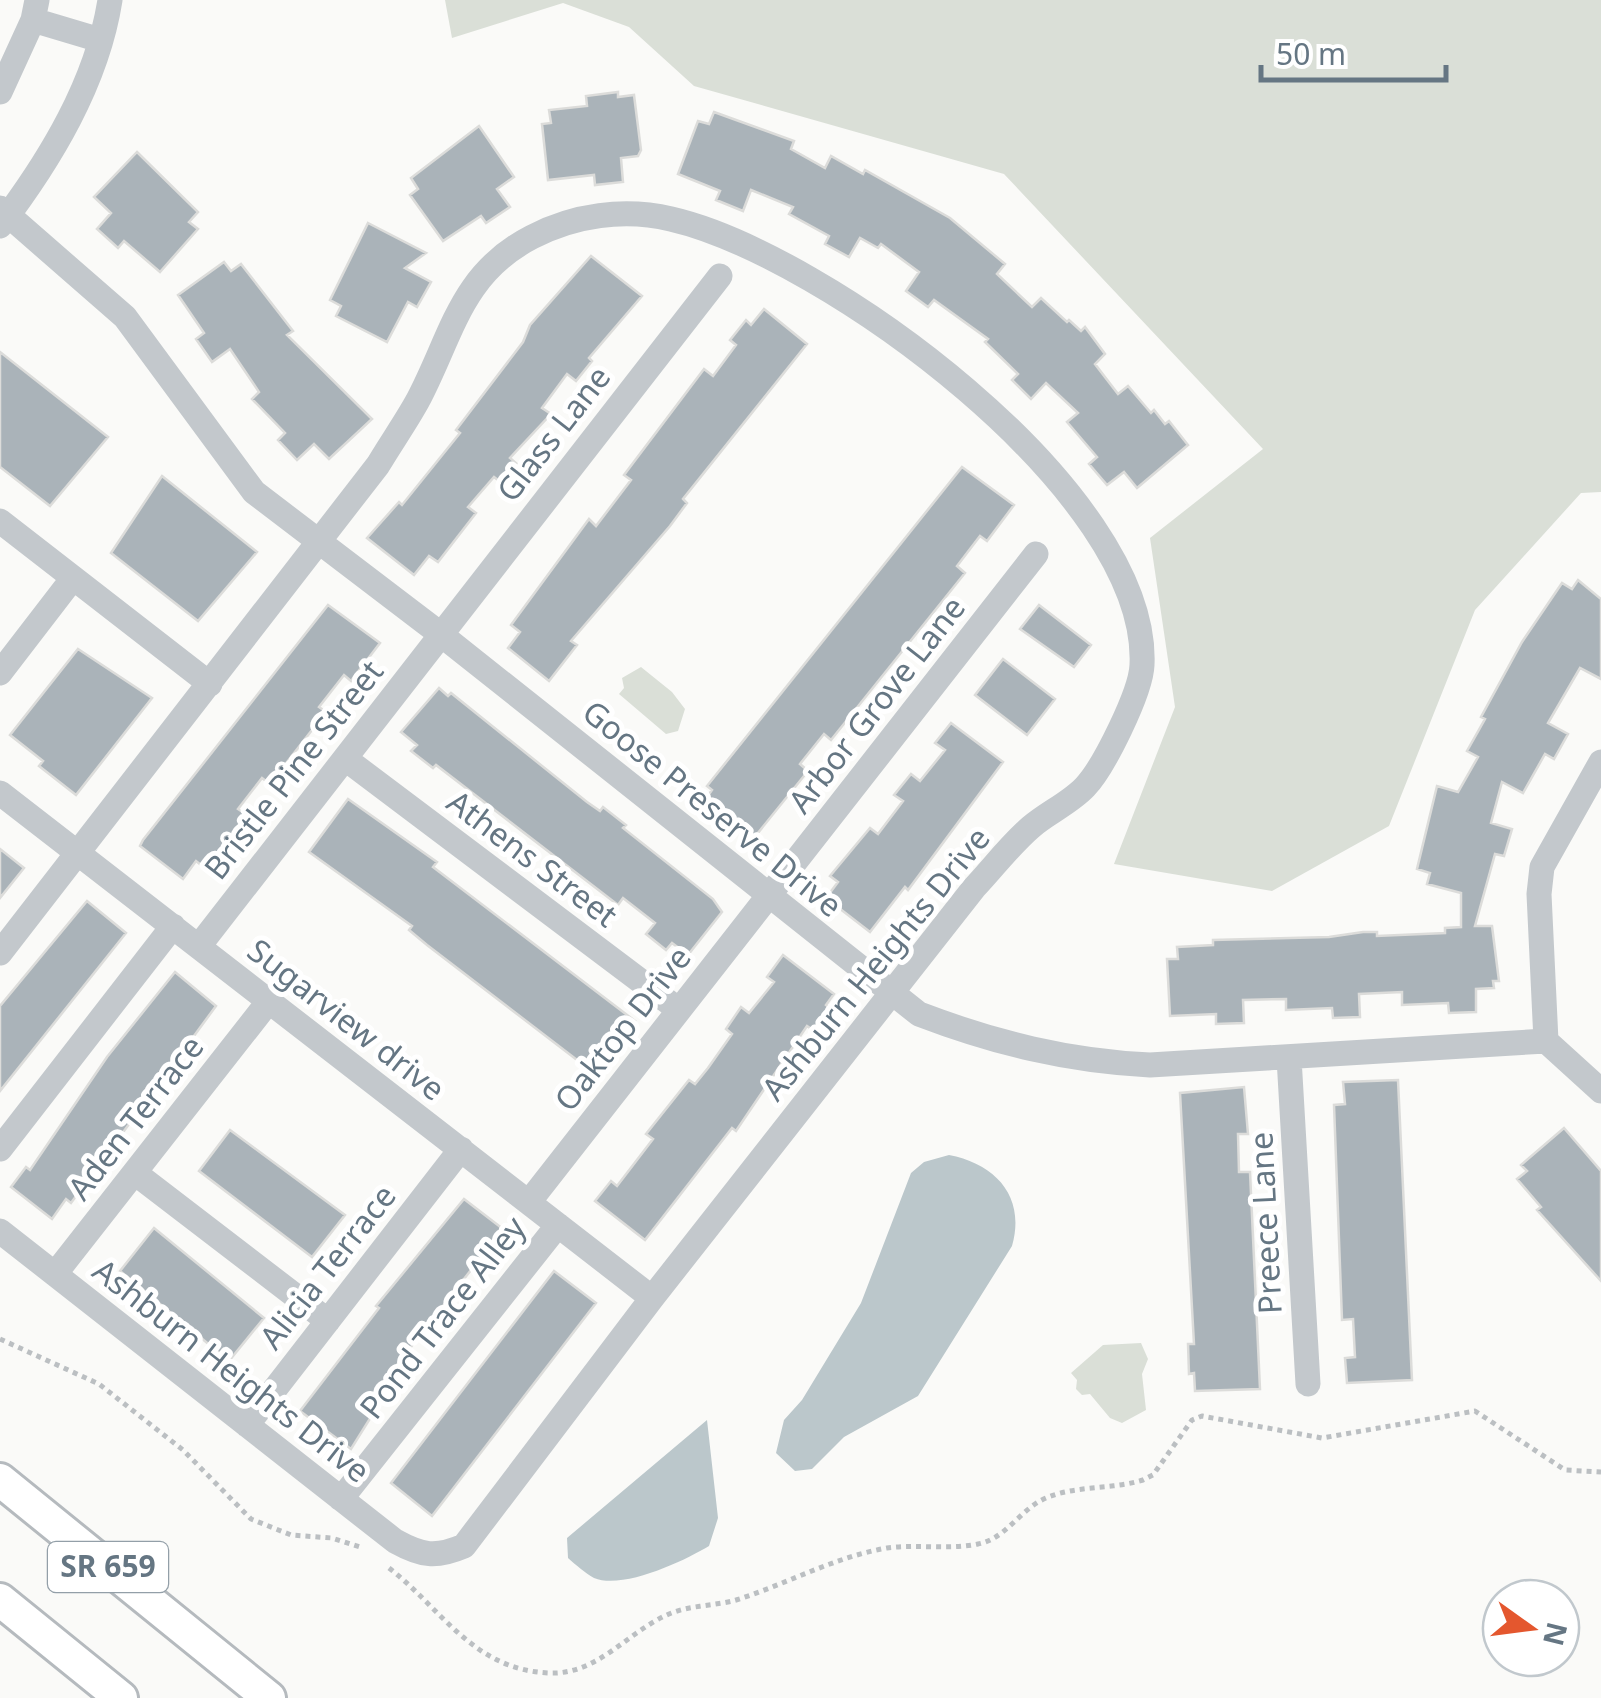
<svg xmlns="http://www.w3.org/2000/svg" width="1601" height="1698" viewBox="0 0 1601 1698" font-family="'Noto Sans',sans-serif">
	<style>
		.green { fill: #dadfd7 }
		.water { fill: #bbc7cb }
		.building { fill: #aab3b9; stroke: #dcdcda; stroke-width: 2.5 }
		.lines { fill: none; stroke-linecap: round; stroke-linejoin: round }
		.major-casing { stroke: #b5babe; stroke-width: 38 }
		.path { stroke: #bbbfc2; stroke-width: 5; stroke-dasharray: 5 5; stroke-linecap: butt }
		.minor { stroke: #c3c8cc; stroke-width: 25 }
		.major { stroke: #fff; stroke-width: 32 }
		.labels { text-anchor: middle; stroke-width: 10; stroke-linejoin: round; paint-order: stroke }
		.shield { fill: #fff; stroke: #939fa8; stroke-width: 2.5 }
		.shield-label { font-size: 30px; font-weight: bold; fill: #657683 }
		.street-label { font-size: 32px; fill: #657683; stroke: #fff }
	</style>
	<rect width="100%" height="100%" fill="#fafaf8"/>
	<path class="green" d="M445,0H1601V492L1581,493L1475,610L1389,826L1272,891L1114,864L1175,707L1150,538L1263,449L1004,174L694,86L629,27L563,3L452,38Z
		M641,667L672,692L685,709L678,731L666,734L619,694L624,688L622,678Z
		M1141,1343L1148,1359L1142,1374L1146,1410L1122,1423L1110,1418L1090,1394L1082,1395L1076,1389L1077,1380L1071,1373L1103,1345Z"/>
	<path class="water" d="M949,1155C996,1164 1026,1197 1012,1246L918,1396L844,1437L812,1469L795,1471L776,1453L784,1420L802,1400L861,1303L911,1173L924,1162Z
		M707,1420L718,1518L709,1546C684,1561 623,1590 594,1578C585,1573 576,1565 568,1558L567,1538Z"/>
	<path class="building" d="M618,92V97L634,95L641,150L638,156L621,158L623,182L595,185L594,175L548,180L542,124L551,123L549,110L587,106L586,96Z
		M714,112L794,141L791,149L825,168L831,156L863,174L865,170L950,218L1005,264L997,274L1032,307L1041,298L1067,322L1069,320L1081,331L1085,327L1105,354L1095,364L1118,394L1128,386L1151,413L1154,410L1165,424L1169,421L1188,445L1137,488L1124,472L1107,485L1089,464L1097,457L1067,422L1078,413L1046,383L1031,399L1012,380L1018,374L985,342L988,339L934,300L928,307L906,291L919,272L881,244L878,248L860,238L849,257L825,244L829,236L789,214L793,207L751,190L743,211L716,200L720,191L678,174L698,121L709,124Z
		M479,126L514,177L497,189L510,207L486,223L481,216L443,241L410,195L418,189L411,178Z
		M137,152L198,212L189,222L198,229L160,272L124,241L118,248L97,229L111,213L94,197Z
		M368,223L426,253L405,268L431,282L417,307L408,302L387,342L336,316L341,306L330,300Z
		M591,256L642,296L589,358L592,361L576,381L567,374L542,408L551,414L510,458L518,465L503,484L494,477L468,507L476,513L438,562L429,556L414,575L367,538L399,502L402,505L460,433L456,430L523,342L530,325Z
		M224,262L231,271L241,264L293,331L287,335L372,419L329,459L314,444L297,460L278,440L285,433L252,399L259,392L230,349L212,362L196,339L204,333L178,295Z
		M764,309L807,344L683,499L687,503L670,526L571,641L577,645L549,681L508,648L520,632L511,625L589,519L596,526L631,480L624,475L704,369L713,376L736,345L730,340L746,320L751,325Z
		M0,352L108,437L50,506L0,467Z
		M962,467L1014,505L987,541L980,536L957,566L965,573L831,740L824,734L800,764L808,771L753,839L704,801L712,790L707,786Z
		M162,476L257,552L198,621L111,553Z
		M1578,580L1601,599V679L1580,668L1548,723L1568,734L1554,759L1545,754L1523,793L1502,782L1491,823L1512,829L1504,856L1495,854L1475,926H1492L1499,981H1493L1494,988L1476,989V1012L1449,1013L1448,1003L1402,1005V992L1359,994L1360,1017L1333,1018L1332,1008L1286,1010V999L1243,1000L1244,1023L1216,1024V1014L1170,1016L1167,959H1178L1177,947L1213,945V940L1329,937L1363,932H1377V936L1445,933V928L1461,927V893L1427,884L1430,873L1417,869L1437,786L1458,792L1478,757L1467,751L1485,719L1481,717L1522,642L1562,583L1572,589Z
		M328,605L380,643L351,681L344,675L319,707L326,712L270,784L262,778L238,809L247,815L206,869L196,861L183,879L140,846L143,840Z
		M1039,605L1091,645L1074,667L1020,629Z
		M78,649L152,698L76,795L39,766L43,761L10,735Z
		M1003,659L1055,699L1027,735L975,695Z
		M439,688L448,696L451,693L587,802L600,811L603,807L626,825L623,828L713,899L722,912L688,955L672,943L666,950L646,934L655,923L623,898L618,905L436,765L433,768L411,751L417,745L401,732Z
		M951,723L1003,762L908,890L905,887L870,932L826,898L838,882L830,876L870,828L878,834L903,801L894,795L911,774L920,781L945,750L935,743Z
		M348,799L437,862L433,867L635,1021L594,1073L427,945L409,930L412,926L309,852Z
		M0,849L24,868L0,898Z
		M87,901L126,933L0,1091V1006Z
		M783,955L834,994L826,1005L830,1008L813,1030L807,1026L736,1131L732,1128L645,1240L595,1201L611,1181L617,1186L653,1139L646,1134L689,1080L695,1084L708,1068L732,1034L726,1029L741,1007L749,1013L774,982L767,977Z
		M175,972L216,1006L71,1203L66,1199L52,1219L11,1187L26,1167L30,1170L107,1057Z
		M1398,1080L1412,1380L1347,1383L1345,1358L1355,1357L1353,1319L1342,1320L1334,1105L1345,1104L1343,1082Z
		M1244,1087L1248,1134H1238L1239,1172H1250L1260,1389L1195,1391L1194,1373L1189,1374L1188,1344H1194L1180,1093Z
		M1564,1128L1601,1171V1281L1537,1210L1541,1207L1517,1179L1527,1171L1521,1165Z
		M230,1130L345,1215L312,1257L199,1171Z
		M464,1199L503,1229L368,1402L376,1409L351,1449L300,1411L379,1308L376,1306Z
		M154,1228L264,1318L229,1361L120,1271Z
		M554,1271L596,1303L432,1516L391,1483Z"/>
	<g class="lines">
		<defs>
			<path id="major" d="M0,1480L269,1698
				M0,1600L121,1698"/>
		</defs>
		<use href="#major" class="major-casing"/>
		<path class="path" d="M0,1339L99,1384L183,1450L251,1519L291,1535L332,1538L360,1547
			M389,1568C442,1609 473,1670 549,1673C598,1675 627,1632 669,1614C690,1605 715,1606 736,1600C787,1584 834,1557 887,1548C916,1544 949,1550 978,1544C1006,1539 1020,1509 1046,1498C1076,1485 1111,1490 1143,1480L1153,1475L1192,1420L1202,1416L1322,1438L1475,1411L1565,1470L1601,1472"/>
		<path class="minor" d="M37,0L33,20L100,40
			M0,92L33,20
			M0,208L125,317L254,492L439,633L919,1014C995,1043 1068,1061 1150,1065L1546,1041L1601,1091
			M0,226C50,160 97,83 110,0
			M0,521L210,684
			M0,673L73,578
			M347,760L679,1010
			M0,793L652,1298
			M199,946L720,276
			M0,953L378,465C391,443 406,422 418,400C452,336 460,274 532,237C574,215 624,208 671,219C823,254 1150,491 1142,665C1141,692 1104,767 1085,787C1070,803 1047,813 1031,827C1010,845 993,868 974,888L652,1298L464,1546C436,1558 422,1556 395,1541L0,1231
			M1546,1041L1539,894L1542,867L1601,762
			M1289,1058L1308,1384
			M0,1149L173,926
			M135,1173L328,1321
			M529,1202L1036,554
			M55,1274L269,1001
			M247,1425L461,1149
			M341,1499L558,1225"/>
		<use href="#major" class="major"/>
	</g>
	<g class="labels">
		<rect class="shield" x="48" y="1542" width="120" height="50" rx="8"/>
		<g class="shield-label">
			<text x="108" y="1577">SR 659</text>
		</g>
		<g class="street-label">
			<text transform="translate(554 434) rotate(-52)" y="11">Glass Lane</text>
			<text transform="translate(877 705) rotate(-52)" y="11">Arbor Grove Lane</text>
			<text transform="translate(294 770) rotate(-52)" y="11">Bristle Pine Street</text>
			<text transform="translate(712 809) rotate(39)" y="11">Goose Preserve Drive</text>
			<text transform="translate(532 859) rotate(37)" y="11">Athens Street</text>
			<text transform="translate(876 964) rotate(-51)" y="11">Ashburn Heights Drive</text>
			<text transform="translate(346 1020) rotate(38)" y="11">Sugarview drive</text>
			<text transform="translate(623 1029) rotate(-52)" y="11">Oaktop Drive</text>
			<text transform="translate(136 1118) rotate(-52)" y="11">Aden Terrace</text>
			<text transform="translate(1266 1223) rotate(-93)" y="11">Preece Lane</text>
			<text transform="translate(328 1267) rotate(-52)" y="11">Alicia Terrace</text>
			<text transform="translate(443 1318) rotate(-52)" y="11">Pond Trace Alley</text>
			<text transform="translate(231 1371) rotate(38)" y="11">Ashburn Heights Drive</text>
		</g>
	</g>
	<g transform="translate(1531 1628) rotate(104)"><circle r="48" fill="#ffffff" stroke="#c1c8cd" stroke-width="2.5"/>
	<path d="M0-8L18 38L0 25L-18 38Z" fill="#e4572e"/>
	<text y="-15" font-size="28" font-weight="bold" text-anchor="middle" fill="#657683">N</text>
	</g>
	<path d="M1261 65v15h185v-15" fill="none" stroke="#657683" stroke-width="5"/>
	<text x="1276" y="65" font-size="30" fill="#657683" stroke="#ffffff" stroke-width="8" paint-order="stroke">50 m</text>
</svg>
